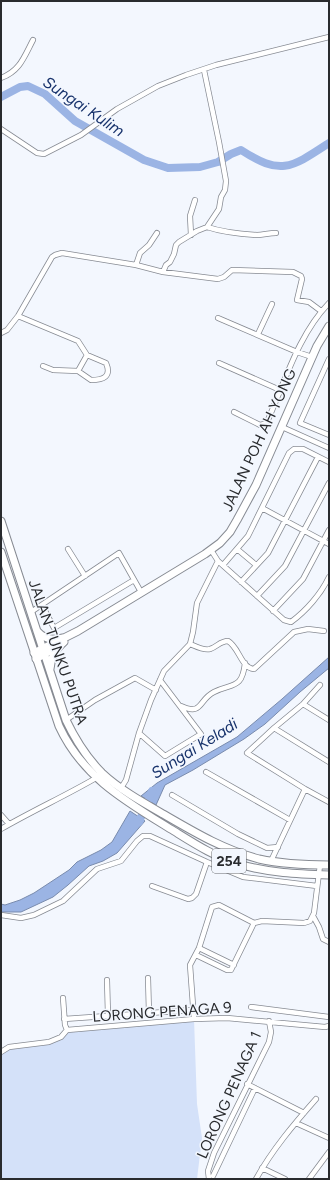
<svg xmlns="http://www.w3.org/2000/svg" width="330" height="1180" viewBox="0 0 330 1180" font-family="Figtree,sans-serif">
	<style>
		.green { fill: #d4e1f9 }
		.water { fill: #9bb4e4; stroke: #798bad }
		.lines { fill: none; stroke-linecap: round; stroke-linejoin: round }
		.river { stroke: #9bb4e4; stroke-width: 8 }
		.street-casing { stroke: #878b93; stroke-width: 6 }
		.secondary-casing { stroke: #878b93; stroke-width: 9 }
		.primary-casing { stroke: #878b93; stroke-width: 9 }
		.street { stroke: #fff; stroke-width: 4.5 }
		.secondary { stroke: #fff; stroke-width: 7 }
		.primary { stroke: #fff; stroke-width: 7 }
		.labels { text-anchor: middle; stroke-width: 3; stroke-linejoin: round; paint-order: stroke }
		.shield { fill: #f3f7fe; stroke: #66686c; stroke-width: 1 }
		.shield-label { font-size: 14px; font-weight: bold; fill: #292b2e }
		.street-label { font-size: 15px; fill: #292b2e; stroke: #f3f7fe }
		.water-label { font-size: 16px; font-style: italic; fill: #18336c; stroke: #f3f7fe }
	</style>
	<rect width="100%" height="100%" fill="#f3f7fe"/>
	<path class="green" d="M194,1019L197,1104L202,1138L197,1179H1V1052L9,1047L49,1042L61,1037L67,1030Z"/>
	<path class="water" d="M329,657V668L300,692L265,724L244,739L193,770L165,785L156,805L141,796L157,783L237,737L282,699Z
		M130,811L145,821L117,853L103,861L89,866L68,885L53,897L21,912H1V904L5,905L20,900L34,893L69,870L77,862L101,850L112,842Z"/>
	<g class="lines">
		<path class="river" d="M1,97L20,87L28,86L45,94L75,121L144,160L168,168L200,167L218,162L231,154L241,150C281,176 291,168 329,143
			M133,825L139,822L152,791"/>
		<defs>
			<path id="street" d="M1,78C20,71 24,57 33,40
				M1,129L37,153L44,154L81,135L117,109L158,86L186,75L216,65L329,37
				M207,227C222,232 240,234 257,235C263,235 269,233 276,233
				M191,235L190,216L195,200
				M136,265L140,253L149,245L157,233
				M163,272L166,265L170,262L174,254L176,245L179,242L197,231L207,227L219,209L221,197L225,190L226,181L219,142L204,70
				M18,316L78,341L87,355L106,363C112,377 103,380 91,380L78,371L53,370L43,366
				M218,318L297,352L312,357
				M1,333L7,330L18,316L52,257L55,255L62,253L136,265L163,272L218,279L224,277L232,270L293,272L301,276L302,279L297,300L309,302L321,311
				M258,334L272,304
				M329,359L300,423L329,435
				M219,363L280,390
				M78,371L87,355
				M234,412L260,425L264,424L267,422C285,382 298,335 329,303
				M282,427L329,448
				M262,508L329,544
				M68,549L85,576
				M237,549L256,565
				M211,550L218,561L284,620L291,622C306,611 321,594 329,577
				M223,565L248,536L289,453L294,449H303L329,462
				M241,582L268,553L318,457
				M257,596L285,566L329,483
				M42,605L54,628L134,580
				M273,611L303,579L329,530
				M31,612L119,553L141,592
				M190,644C195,646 204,651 210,649C217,647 220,641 228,641C239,647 241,668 254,669L294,632L308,629L324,631
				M320,685L303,704L274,728L247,753L305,789L329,802
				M303,704L329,720
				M181,706C203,716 198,700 214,692C232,683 242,690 245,663
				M66,720L95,700L135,678L156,690
				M274,728L329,762
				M139,733L165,756L201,734L160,680
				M206,772L290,820
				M121,788L126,780L139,733L151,700L164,671L190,644L193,632L197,603L218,561
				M172,795L238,834L267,848L278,847
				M1,815L9,824
				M1,829C32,811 65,796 96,778
				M271,861L305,789
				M152,886L188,899L192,898L196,894L207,862
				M1,915L21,918L34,915L63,901L97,869L121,861L137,841L143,836H150L207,862L243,877L317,886
				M313,916L319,927L323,939L329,942
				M254,923L262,921L304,923L310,921L314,913L320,865
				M199,948L234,965
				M196,955L227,970H231L254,923
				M148,978L149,1013
				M107,980L108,1015
				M63,998L65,1025L67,1030
				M251,1007L329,1017
				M64,1019L193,1010
				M194,1019L190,965L199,948L212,907L219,905L254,923
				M67,1030L194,1019L227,1018L325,1027L329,1026
				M1,1052L9,1047L49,1042L61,1037L67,1030
				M247,1084L304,1113
				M296,1123L329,1138
				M262,1168L285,1179
				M213,1176L255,1088
				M209,1179L208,1171L214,1153L269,1042L271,1032L269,1021
				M256,1179C272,1150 294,1124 316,1099
				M309,1179L329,1152"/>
			<path id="secondary" d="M34,653L78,631L205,554L220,543L230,532L237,520L256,485L317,346L329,326
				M36,659L60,645"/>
			<path id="primary" d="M1,521L66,720C75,739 87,758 102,773C119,789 142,802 163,814C194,832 224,850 259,859C282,864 306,865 329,865
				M1,552L59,726C83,778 127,802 174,831C195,844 215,857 239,864C268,873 298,874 329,875
				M37,631C44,639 52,641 62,638
				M50,669C51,657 55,650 64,642"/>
		</defs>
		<use href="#street" class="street-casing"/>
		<use href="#secondary" class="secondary-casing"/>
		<use href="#primary" class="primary-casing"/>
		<use href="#street" class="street"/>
		<use href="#secondary" class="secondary"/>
		<use href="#primary" class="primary"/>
	</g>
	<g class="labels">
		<rect class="shield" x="212" y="849" width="34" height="24" rx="3"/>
		<g class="shield-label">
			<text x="229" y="866">254</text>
		</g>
		<g class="street-label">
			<text transform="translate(259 440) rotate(-65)" y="5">JALAN POH AH YONG</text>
			<text transform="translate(58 652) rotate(71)" y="5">JALAN TUNKU PUTRA</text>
			<text transform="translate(162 1012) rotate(-4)" y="5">LORONG PENAGA 9</text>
			<text transform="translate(229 1095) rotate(-66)" y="5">LORONG PENAGA 1</text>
		</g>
		<g class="water-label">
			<text transform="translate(84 106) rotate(34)" y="6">Sungai Kulim</text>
			<text transform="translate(194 748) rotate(-32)" y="6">Sungai Keladi</text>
		</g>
	</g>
	<rect width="330" height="1180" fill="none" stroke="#292b2e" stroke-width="4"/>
</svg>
